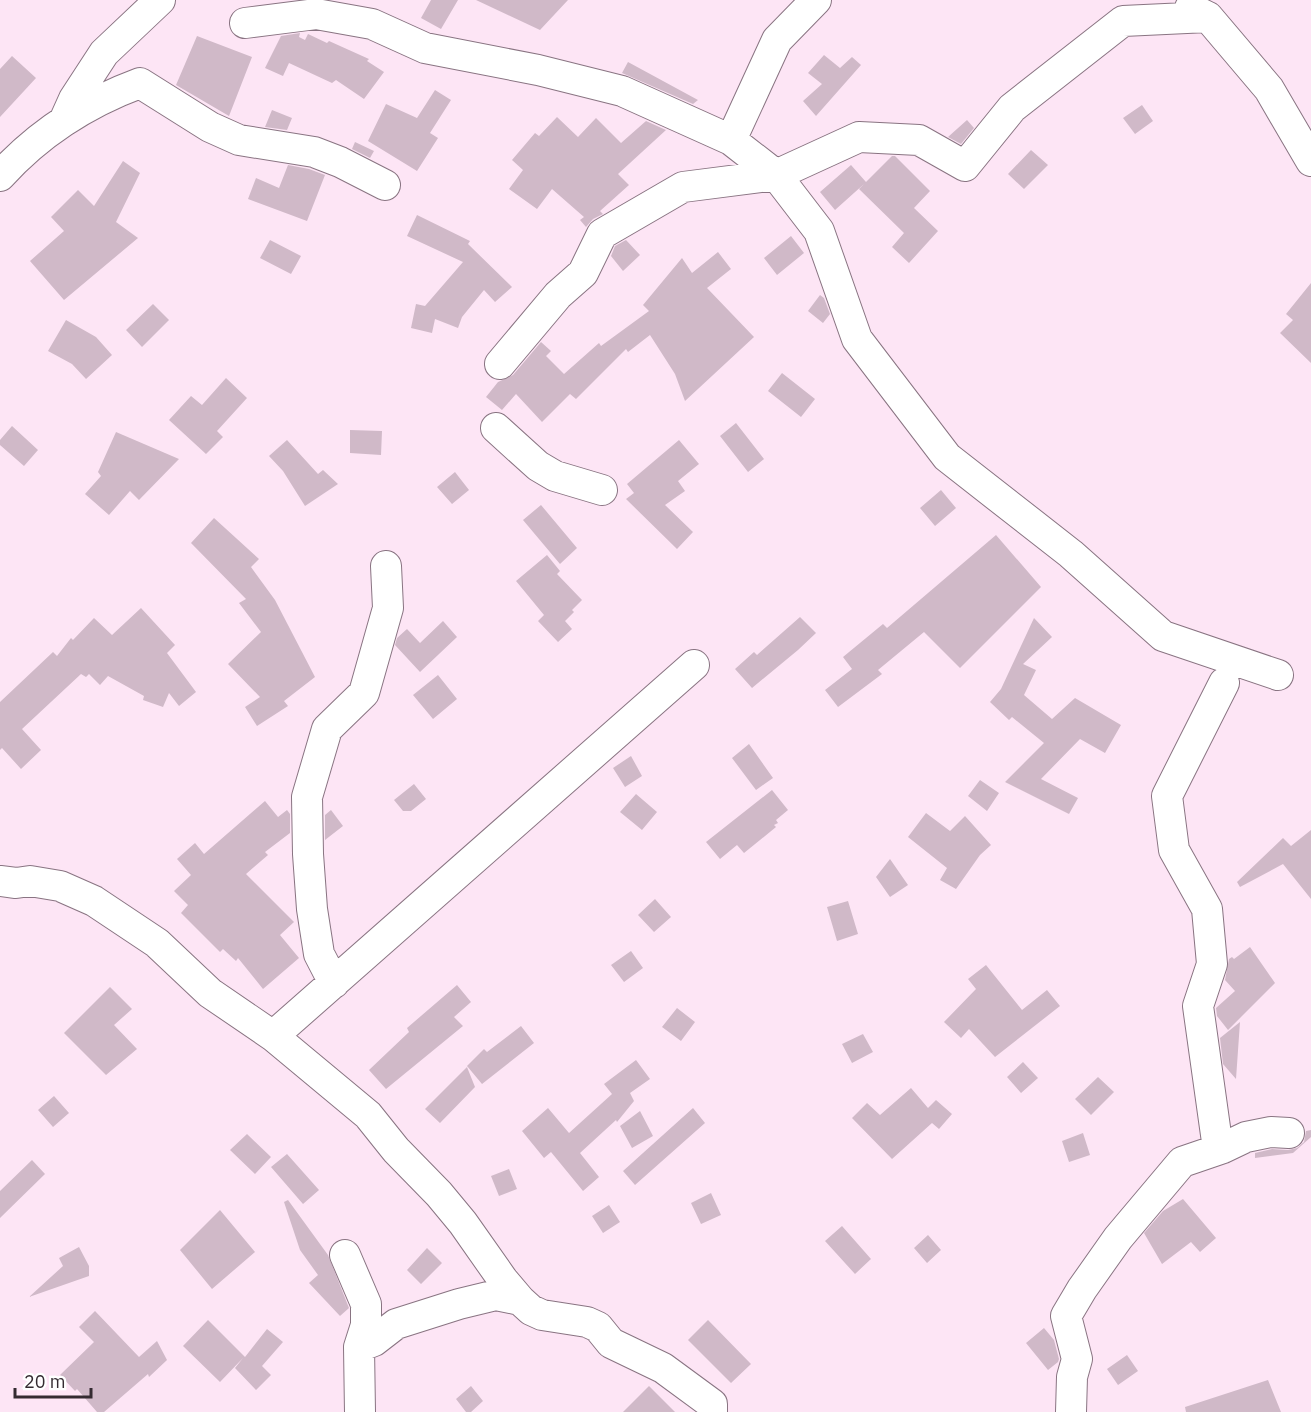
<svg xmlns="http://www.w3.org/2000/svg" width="1311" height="1412" viewBox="0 0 1311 1412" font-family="'IBM Plex Sans',sans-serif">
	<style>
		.building { fill: #d0b9c8 }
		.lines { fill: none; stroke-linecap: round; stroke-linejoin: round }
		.minor-casing { stroke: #897482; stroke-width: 32 }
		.minor { stroke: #fff; stroke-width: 30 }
	</style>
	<rect width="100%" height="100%" fill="#fde5f5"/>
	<path class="building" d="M431,0H458L441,29L421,18Z
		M476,0H568L540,30Z
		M300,33L299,37L305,40L308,34L327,43L329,41L369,59L367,61L384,72L364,99L336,80L332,83L289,63L283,76L265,68L281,36Z
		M197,36L252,57L229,116L176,85Z
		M824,55L840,68L852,57L861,65L816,116L803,101L822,84L808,73Z
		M12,56L36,78L0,117V69Z
		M628,62L698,100L693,104L622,73Z
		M435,90L451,100L430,133L438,138L417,171L368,141L386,104L417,118Z
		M1142,105L1153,121L1135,134L1123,118Z
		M272,110L292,118L287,130L265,127Z
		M557,117L578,137L596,118L621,143L646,121L666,130L618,174L629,185L600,211L603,214L593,219L586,227L580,220L584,217L552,189L537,209L509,189L523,170L512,160L535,133L539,136Z
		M967,120L974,128L961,144L948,137Z
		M355,142L374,151L370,158L352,149Z
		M1031,150L1048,165L1024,189L1008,174Z
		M892,156H895L930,191L914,208L938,231L909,263L892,247L904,233L859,189L864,184L835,210L820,192L851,165L866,182Z
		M123,161L140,173L116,222L138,238L64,300L30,261L64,231L51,217L78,190L94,206Z
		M288,165L309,169L325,175L307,221L248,199L256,178L279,188Z
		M417,215L470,241L468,244L512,287L495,302L484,290L462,317L458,328L435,319L432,333L411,328L416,304L425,306L463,262L407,236Z
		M791,236L804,253L777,275L764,258Z
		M270,240L301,256L291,274L260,258Z
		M626,240L640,255L623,271L611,256L615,246Z
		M718,252L731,269L707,288L754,337L685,401L675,374L650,335L628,352L626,349L576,399L570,394L542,422L516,394L502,410L486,397L498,382L513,375L541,342L551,351L546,356L564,374L599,343L601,346L649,311L643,305L682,258L692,273Z
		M1311,283V363L1280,333L1293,320L1286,314Z
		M820,295L824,298L830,314L823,323L808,311Z
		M153,304L169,320L142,347L126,330Z
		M66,320L96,337L112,355L86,379L72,364L48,351Z
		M782,373L815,399L801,417L768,391Z
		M226,378L247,398L217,431L223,437L206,454L169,420L191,396L202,405Z
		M736,423L764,459L748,472L720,436Z
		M12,426L38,450L24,466L0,445V440Z
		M350,430L382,431L381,455L350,453Z
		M116,432L179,459L139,500L130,491L109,515L85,494L101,476L98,472Z
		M287,440L318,474L323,470L338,484L305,506L283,471L269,456Z
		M679,440L699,464L678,481L685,491L665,505L693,532L677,549L626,499L634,493L627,484Z
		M455,472L469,490L452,504L437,487Z
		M941,490L956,508L935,526L920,508Z
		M541,505L577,548L560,564L523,520Z
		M214,518L259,559L251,567L275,600L315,677L284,701L288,706L257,726L245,707L260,697L228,664L261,632L239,603L246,599L191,543Z
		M996,535L1041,587L960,668L924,632L878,670L882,674L838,707L825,690L852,669L843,657L883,624L887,628Z
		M547,555L560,571L557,574L582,600L572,610L574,612L565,621L572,629L558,642L538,621L544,615L516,581Z
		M141,608L175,645L167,653L196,692L179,706L169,693L163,707L143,700L144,696L108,676L100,685L89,674L86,677L81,674L22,729L41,750L21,769L2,748L0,750V702L53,652L57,656L71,638L73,640L94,618L112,635Z
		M800,617L816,633L798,650L752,688L735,669L754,652L757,655Z
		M1034,618L1052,637L1023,664L1036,670L1024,695L1052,719L1075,698L1121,725L1105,753L1080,739L1041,779L1078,798L1069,814L1005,782L1044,743L1012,717L1009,720L990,702L1001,689Z
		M443,621L457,637L420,672L395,645L397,638L407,629L420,643Z
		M438,675L457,699L433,719L413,695Z
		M749,744L773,778L756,790L732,758Z
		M631,756L642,776L625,787L613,768Z
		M980,780L999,793L987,811L968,796Z
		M414,784L426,799L411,811H403L394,800Z
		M772,790L788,810L776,820L778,823L774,825L776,827L744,853L737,845L720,859L706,842Z
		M636,794L657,812L642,830L620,812Z
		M265,801L278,817L287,810L290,814V833L265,852L268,855L246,874L294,922L280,935L299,958L263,989L238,958L236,961L223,949L220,952L181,913L188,905L174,891L191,875L177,859L195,843L204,854Z
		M331,810L343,826L325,840V815Z
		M926,813L950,831L965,816L991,845L980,855L956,889L940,880L947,868L908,837Z
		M1311,830V899L1283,864L1240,887L1237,882L1283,838L1291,846Z
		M890,859L908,885L890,897L876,877Z
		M655,899L671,917L654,932L638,915Z
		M848,901L858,934L837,941L827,907Z
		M1250,947L1275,983L1228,1030L1217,1016L1216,1008L1235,991L1225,980L1229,959L1232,957L1234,959Z
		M631,951L643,968L624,982L611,965Z
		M986,965L1022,1010L1047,990L1060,1006L995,1057L969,1029L961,1038L944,1022L976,989L968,979Z
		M457,985L471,1002L454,1017L463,1026L386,1089L369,1070L409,1032L407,1028Z
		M110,987L132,1009L114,1025L137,1049L106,1075L64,1033Z
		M677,1008L695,1022L681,1041L662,1027Z
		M1240,1022L1236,1079L1223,1064L1220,1038Z
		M521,1026L534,1043L482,1084L467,1066L484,1049L487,1052Z
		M863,1034L873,1052L852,1063L842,1044Z
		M636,1060L650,1079L630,1093L634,1101L617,1122L616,1120L580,1153L599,1177L583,1191L551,1152L544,1158L522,1131L548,1108L569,1133L612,1094L604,1084Z
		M1023,1062L1038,1078L1021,1093L1007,1077Z
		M467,1067L475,1087L440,1123L425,1109Z
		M1098,1077L1114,1092L1091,1115L1075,1099Z
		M911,1088L928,1108L936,1100L952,1114L939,1129L932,1123L892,1159L852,1118L867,1103L880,1115Z
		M54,1096L69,1113L53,1127L38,1110Z
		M693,1108L705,1123L635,1185L623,1171Z
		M640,1111L653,1136L632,1148L620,1126Z
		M1311,1130V1137L1293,1153L1255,1158V1153L1272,1149L1288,1150L1297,1148L1304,1142L1306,1131Z
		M1083,1133L1090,1155L1069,1162L1062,1141Z
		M247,1134L271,1157L255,1174L230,1150Z
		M287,1154L319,1190L303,1204L271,1167Z
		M32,1160L45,1174L0,1218V1191Z
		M509,1169L517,1189L499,1196L491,1176Z
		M711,1193L721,1215L701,1224L691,1203Z
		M1183,1199L1216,1238L1200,1252L1191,1242L1162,1264L1144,1233L1163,1211Z
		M288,1200L328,1255L349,1308L340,1316L309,1283L318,1275L300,1250L284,1202Z
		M609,1205L620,1222L603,1233L592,1216Z
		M220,1210L255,1252L212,1289L180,1250Z
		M842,1226L871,1259L855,1274L825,1241Z
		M928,1235L941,1250L927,1263L914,1248Z
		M79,1247L89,1266V1276L29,1297L63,1266L59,1258Z
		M427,1248L442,1263L421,1284L407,1270Z
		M95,1311L139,1357L157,1341L167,1360L149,1377L148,1374L104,1412H97L77,1389L75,1391L60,1375L94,1342L79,1327Z
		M208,1320L245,1357L267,1329L283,1342L262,1366L271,1375L256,1390L235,1368L243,1358L220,1382L183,1346Z
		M708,1320L751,1364L731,1383L688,1340Z
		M1044,1328L1054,1340L1059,1359L1058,1362L1048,1370L1026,1343Z
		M1127,1355L1138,1371L1118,1385L1107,1369Z
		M1268,1380L1281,1412H1186L1185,1407Z
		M471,1386L483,1401L471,1412H466L456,1399Z
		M649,1386L675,1412H623Z"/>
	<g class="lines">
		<defs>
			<path id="minor" d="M1190,8L1208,17L1269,89L1311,161
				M245,23L316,14L372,24L425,48L538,70L622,91L731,140L776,175L819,231L857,339L947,457L1071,554L1163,636L1278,675
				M65,119L74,99L104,53L160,0
				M731,140L777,40L816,0
				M0,176C38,134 86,103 140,83L210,127L239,140L314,152L340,162L385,185
				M500,364L558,295L583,273L602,234L683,187L776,175L859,137L919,140L965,166L1012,108L1123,21L1208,17
				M496,428L538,466L555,476L602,490
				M0,881L16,883L30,881L60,886L94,901L157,943L210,993L273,1036L368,1115L396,1150L439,1194L463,1223L503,1280L520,1300L531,1310L542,1315L587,1322L598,1327L611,1343L663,1368L712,1404V1412
				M334,983L319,954L312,909L308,854L307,797L327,729L364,693L388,608L386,566
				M273,1036L694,665
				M1218,1149L1198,1006L1212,964L1207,909L1174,850L1167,796L1224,683
				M345,1255L366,1304V1325L359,1347L360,1412
				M359,1347L374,1341L396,1324L459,1304L496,1295L520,1300
				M1071,1412L1072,1377L1077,1359L1066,1316L1082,1289L1118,1238L1182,1162L1223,1148L1246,1137L1271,1132L1289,1133"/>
		</defs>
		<use href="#minor" class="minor-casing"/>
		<use href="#minor" class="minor"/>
	</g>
	<path d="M15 1388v9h76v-9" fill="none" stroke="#342b31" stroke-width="3"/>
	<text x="24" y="1388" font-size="18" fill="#342b31" stroke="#ffffff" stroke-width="4.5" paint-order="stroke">20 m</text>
</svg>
